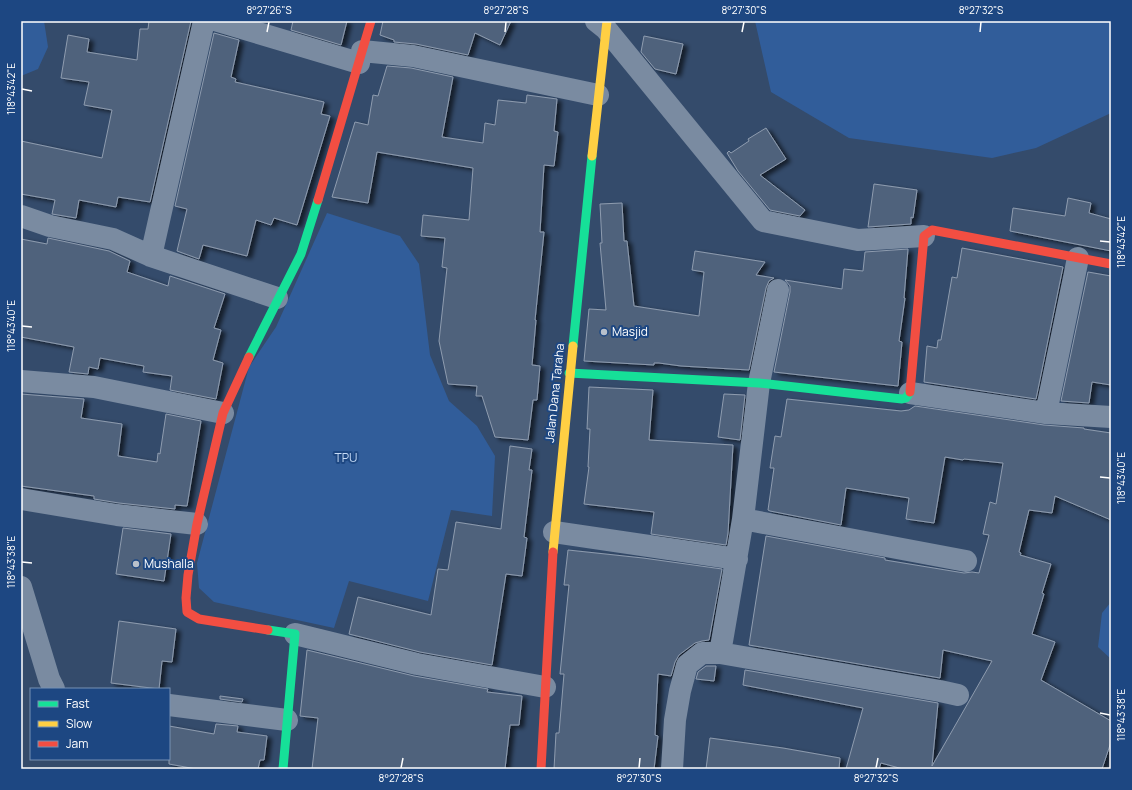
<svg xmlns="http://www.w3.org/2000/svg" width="1132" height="790" viewBox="0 0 1132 790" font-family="Manrope,sans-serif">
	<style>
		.green { fill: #315d9a }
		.building { fill: #50627c; stroke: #8e9caf; filter: url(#shadow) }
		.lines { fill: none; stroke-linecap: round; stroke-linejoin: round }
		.street { stroke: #7a8ba1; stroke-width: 22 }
		.fast { stroke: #16e098; stroke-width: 9 }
		.slow { stroke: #ffcf43; stroke-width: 9 }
		.jam { stroke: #f24e42; stroke-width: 9 }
		.ticks { fill: none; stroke: #fff; stroke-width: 1.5 }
		.poi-dot { fill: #b8c0cb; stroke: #1d4782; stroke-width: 1.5 }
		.labels { text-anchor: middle; stroke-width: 4; stroke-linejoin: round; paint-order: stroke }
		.poi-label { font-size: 12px; fill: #fff; stroke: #1d4782; text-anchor: start }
		.street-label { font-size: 12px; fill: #fff; stroke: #1d4782 }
		.park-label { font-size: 12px; fill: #c7dcf7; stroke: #1d4782 }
		.neatline { fill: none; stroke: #fff; stroke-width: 1.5 }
		.ticks-label { font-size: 10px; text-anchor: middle; fill: #fff }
	</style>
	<defs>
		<filter id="shadow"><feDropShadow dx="4.5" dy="2.5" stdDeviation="2" flood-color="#0009"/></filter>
	</defs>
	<rect width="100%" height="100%" fill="#344b6b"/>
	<path class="green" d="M21,21H44L48,47L38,69L21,76Z
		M755,21H1111V113L1036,148L992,158L849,138L771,92Z
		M327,213L400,236L419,264L430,355L449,401L477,426L495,456L492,516L451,510L428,601L349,581L334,628L214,602L199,588L197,563L249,367L276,327Z
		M1111,602V659L1098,647L1102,613Z"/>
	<path class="building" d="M149,21H191L150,202L118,197L116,207L79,200L76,218L52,214L55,200L21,194V141L102,158L112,110L84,105L89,82L61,78L68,35L89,39L87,52L137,60L140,29H148Z
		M293,21H347L341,45L291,30Z
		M383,21H511L500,45L475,33L468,55L416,44L394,42V40L380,35Z
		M214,33L239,40L231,77L236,79L235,82L324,102L321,114L330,116L297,225L274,218L271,225L256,220L247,256L203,245L199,259L177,251L187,209L175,206Z
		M644,36L683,44L676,74L655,69L641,52Z
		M387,66L411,68L453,77L442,137L483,143L485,123L495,125L498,100L526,103L527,95L557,99L554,131L558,132L554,166L544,165L540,232H544L535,320H536L532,365L540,366L537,400H533L528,440L495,437L482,396H476L477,386L448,384L439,341L447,268L442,267L445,238L421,236L423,215L469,220L473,168L377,152L368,203L332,197L355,122L368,125L373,95L378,96Z
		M766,128L786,159L760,175L805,210L800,216L770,210L738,171L727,153L729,151L731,153L749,141L748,139Z
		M874,184L917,190L913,218L911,217V224L868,227Z
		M1068,198L1091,203L1089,213L1111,219V251L1010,231L1013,208L1065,216Z
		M622,203L624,241H627L634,306L699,316L704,272L692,270L695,251L765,262L756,275L774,278L769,281L766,288L749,370L681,366L659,363H654V365L584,361L589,309L606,310L600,243H602L600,204Z
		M48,238L109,251L130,261L127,272L168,286L170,276L225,294L214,328L221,330L213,360L223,363L216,399L170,390L172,376L143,372L144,366L100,358L98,369L89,367L88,374L69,372L74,347L21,337V239L47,244Z
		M962,248L1063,267L1036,399L924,382L927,346L937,348L938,340H941L952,277L957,278Z
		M908,249L904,298H905L899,341L902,342L898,386L774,372L790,292V286L785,280L842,289L844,269L863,271L865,252Z
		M1088,272L1111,276V385L1092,382L1089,403L1061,401Z
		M589,387L653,390L649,440L733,445L728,533L726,545L651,534L654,512L584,504L589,467H588L590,429H587Z
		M21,394L84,399L81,418L122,424L118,456L157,462L158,453L160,454L166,414L201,421L187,506L175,505V509L119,503L94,499V496L21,486Z
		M724,394L745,395L740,440L718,437Z
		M787,399L901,411L909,410L915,406L1044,425L1084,428V429L1111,433V520L1055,496L1052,513L1029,510L1019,552L1021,553L1020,555L1051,564L1042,593L1044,594L1032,634L1055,642L1041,680L1111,721V742L1102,769H903L881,763L879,769H846L863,708L743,685L745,670L938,703L932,766L992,661L943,650L940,678L749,645L766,536L885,558V560L964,573L972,572L979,573L989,535L983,534L990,502L996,504L1003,463L964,459L963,460L945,457L934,523L906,519L909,498L846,488L841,525L770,511L768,510L774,468H770L775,436L781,437Z
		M510,446L532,449L529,470H532L524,537L527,538L522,576L506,574L492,665L420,652L349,634L358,597L431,615L438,569L448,570L456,522L501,529Z
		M123,528L171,534L164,581L116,574Z
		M568,550L643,558L722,569L709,640L702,641L695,643L679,655L675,662L671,676L658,674L655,735L658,736L654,769H554L556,733H559L564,674H560L569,585H564Z
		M119,621L176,629L172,662L162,661L159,689L111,683Z
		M307,650L414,676L488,689L487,692L522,696L519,725H510L505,769H312L318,718L300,716Z
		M706,666H716L714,681L696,679L698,672Z
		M220,696L243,699L242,702L220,699Z
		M216,724L238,726L237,732L267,736L264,760H260L258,769H196L169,764V726L214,734Z
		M710,738L783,748L840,758L839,769H706Z"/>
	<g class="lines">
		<path class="street" d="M218,21L359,63
			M596,21L606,29L763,221L858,240L924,236
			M362,51L413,56L598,95
			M21,216L50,226L113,239L151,256L277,298
			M151,256L204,21
			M21,381L94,387L223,413
			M910,393L1046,413L1111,417
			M1046,413L1078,258
			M21,499L117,515L197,524
			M743,519L966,561
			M554,532L737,559
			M21,587L49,679L54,689
			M295,634L417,664L545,687
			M720,653L940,691L958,695
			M169,705L287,720
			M672,769L675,720L680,691L687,665L702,653H720L743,519L759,383L778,290"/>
		<path class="fast" d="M573,346L592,156
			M249,357L301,254L318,200
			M569,373L759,383L902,399L906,398L910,392
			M268,630L295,634L283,769"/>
		<path class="slow" d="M592,156L607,21
			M553,552L573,346"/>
		<path class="jam" d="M318,200L371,21
			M249,357L223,413L197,524L188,575L186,598L187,612L199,619L268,630
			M910,392L924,236L932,230L1111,264
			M541,769L553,552"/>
	</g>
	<path class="ticks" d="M267,32L269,22M505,32L506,22M742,32L744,22M980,32L981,22M22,89L32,91M1100,241L1110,242M22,326L32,327M1100,477L1110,478M22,562L32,563M1100,713L1110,715M401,768L403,758M639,768L640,758M876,768L878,758"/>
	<g class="poi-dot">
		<circle cx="604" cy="332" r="4"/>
		<circle cx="136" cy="564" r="4"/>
	</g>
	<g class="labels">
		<g class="poi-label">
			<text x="612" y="336">Masjid</text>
			<text x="144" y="568">Mushalla</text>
		</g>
		<g class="street-label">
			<text transform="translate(555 393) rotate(-84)" y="4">Jalan Dana Taraha</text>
		</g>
		<g class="park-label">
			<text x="346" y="462">TPU</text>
		</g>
	</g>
	<rect width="1132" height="790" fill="none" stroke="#1d4782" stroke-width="44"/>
	<rect x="30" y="688" width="140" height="72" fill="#1d4782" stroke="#7791b4"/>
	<rect x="38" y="701" width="20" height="6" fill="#16e098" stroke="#7791b4"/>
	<text x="66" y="708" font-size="12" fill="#ffffff">Fast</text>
	<rect x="38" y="721" width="20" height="6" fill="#ffcf43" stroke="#7791b4"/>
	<text x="66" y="728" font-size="12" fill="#ffffff">Slow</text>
	<rect x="38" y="741" width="20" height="6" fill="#f24e42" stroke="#7791b4"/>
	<text x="66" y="748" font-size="12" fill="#ffffff">Jam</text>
	<rect x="22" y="22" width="1088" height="746" class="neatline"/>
	<g class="ticks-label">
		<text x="269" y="14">8°27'26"S</text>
		<text x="506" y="14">8°27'28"S</text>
		<text x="744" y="14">8°27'30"S</text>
		<text x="981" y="14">8°27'32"S</text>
		<text transform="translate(11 89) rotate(-90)" y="4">118°43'42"E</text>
		<text transform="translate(1121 242) rotate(-90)" y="4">118°43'42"E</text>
		<text transform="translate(11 326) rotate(-90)" y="4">118°43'40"E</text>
		<text transform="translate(1121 478) rotate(-90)" y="4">118°43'40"E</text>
		<text transform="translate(11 562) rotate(-90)" y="4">118°43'38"E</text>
		<text transform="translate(1121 715) rotate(-90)" y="4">118°43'38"E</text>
		<text x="401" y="782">8°27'28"S</text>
		<text x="639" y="782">8°27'30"S</text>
		<text x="876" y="782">8°27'32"S</text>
	</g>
</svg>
